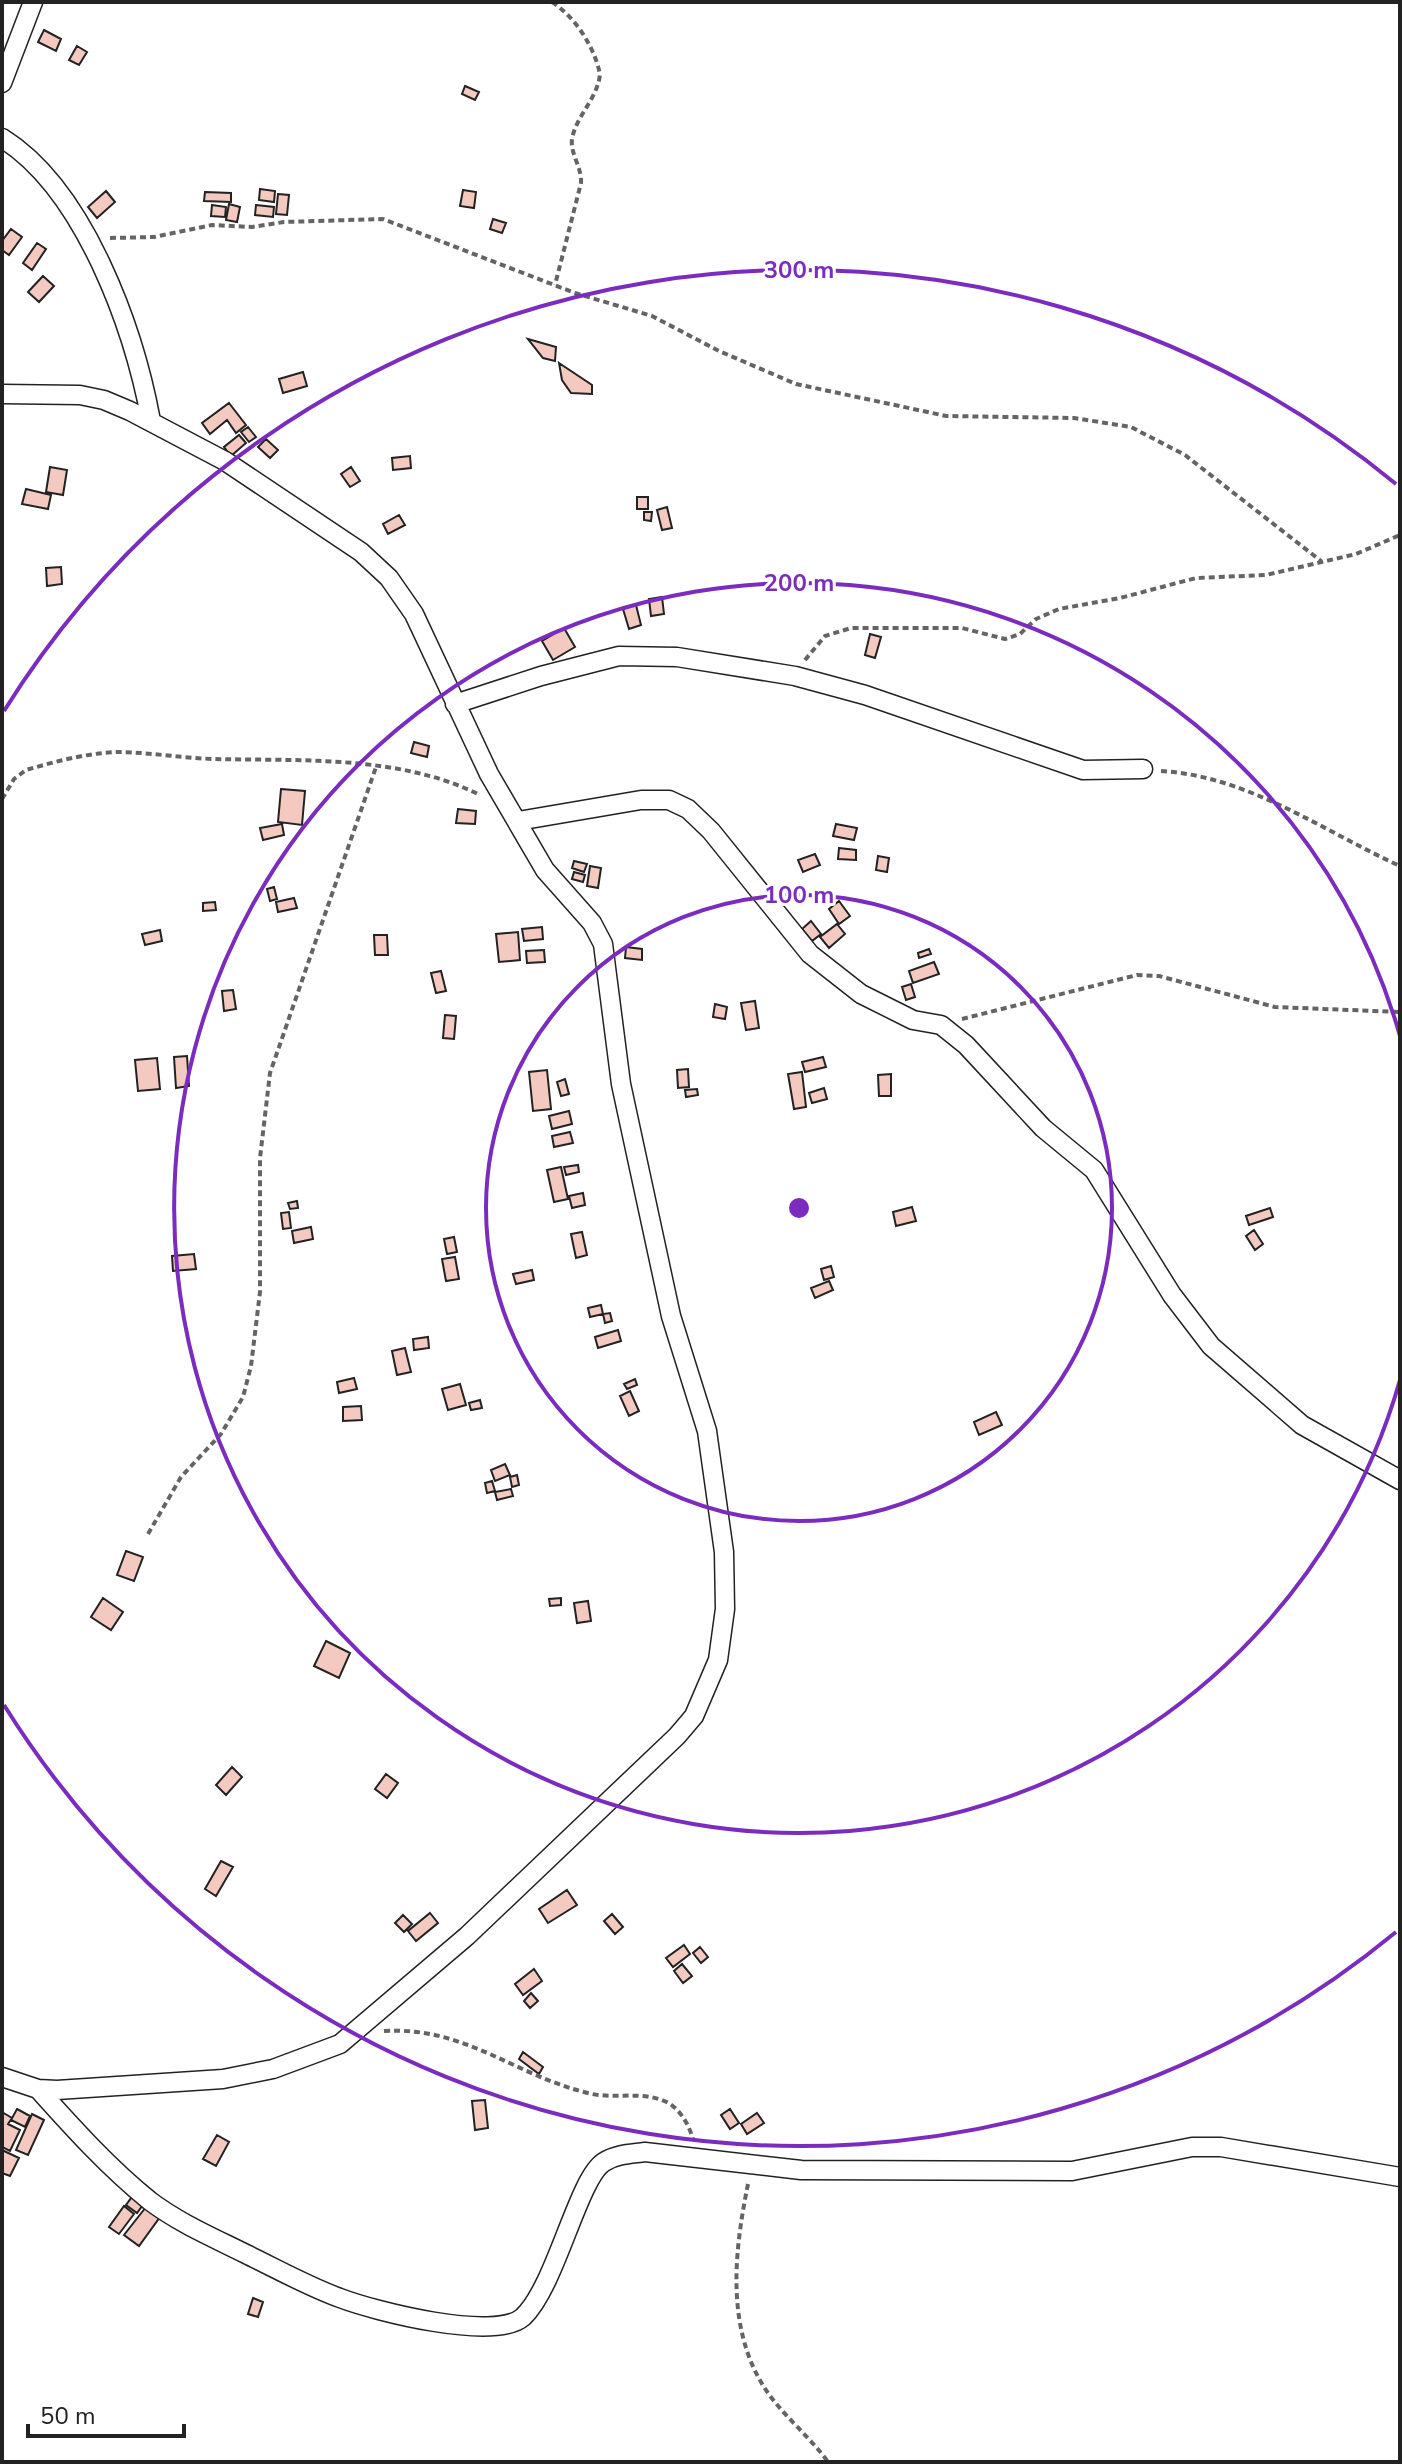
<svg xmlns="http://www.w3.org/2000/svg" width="1402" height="2464" viewBox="0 0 1402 2464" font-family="'Nunito Sans',sans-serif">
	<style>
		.building { fill: #f3c9c0; stroke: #222; stroke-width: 2 }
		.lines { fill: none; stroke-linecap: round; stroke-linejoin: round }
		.street-casing { stroke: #222; stroke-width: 21 }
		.path { stroke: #646464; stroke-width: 4; stroke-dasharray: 6 4; stroke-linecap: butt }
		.street { stroke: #fff; stroke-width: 18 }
		.ring { fill: none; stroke: #7b2cbf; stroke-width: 4 }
		.centre { fill: #7b2cbf; stroke: #fff; stroke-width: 4 }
		.ring-label { font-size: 24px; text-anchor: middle; font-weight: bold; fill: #7b2cbf; stroke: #fff; stroke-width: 6; stroke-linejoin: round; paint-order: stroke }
	</style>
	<rect width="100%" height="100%" fill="#fff"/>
	<path class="building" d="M44,30L61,39L56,51L38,42Z
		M77,46L87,52L79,65L69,60Z
		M465,86L479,92L475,100L462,94Z
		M260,189L275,191L274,202L259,200Z
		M463,190L476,192L474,208L460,206Z
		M106,191L115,202L97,218L88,207Z
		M205,192L231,193V202L204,201Z
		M278,194L289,195L287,215L276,214Z
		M229,204L240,207L237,222L226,220Z
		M212,205L226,207L225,217L211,216Z
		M256,205L274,207L273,217L255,215Z
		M493,219L506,223L502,233L490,229Z
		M11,229L22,237L9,255L2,250V241Z
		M37,243L46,249L32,270L23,263Z
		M43,276L54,286L39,302L28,292Z
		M528,339L556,347L555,361L543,358Z
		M559,363L592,385V394L571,393L562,380Z
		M303,372L307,386L283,393L279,379Z
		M229,403L246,425L236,433L227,420L210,434L202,423Z
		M248,427L256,437L249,442L241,432Z
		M239,435L246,443L231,456L224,447Z
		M266,439L278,450L270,458L258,447Z
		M410,456L411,468L393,470L392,458Z
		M50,467L67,470L63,495L46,492Z
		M351,467L360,481L350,487L341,474Z
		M26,489L51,495L48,509L22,504Z
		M637,497H648V509H637Z
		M667,507L672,528L662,530L657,510Z
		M644,512H652L651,521L644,520Z
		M399,515L405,525L388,534L383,524Z
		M61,567L62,584L47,586L46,568Z
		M662,597L664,614L651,616L649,599Z
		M636,605L641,625L629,629L623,609Z
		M564,628L575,647L553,660L542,641Z
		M870,634L881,637L875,658L865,655Z
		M414,742L429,746L427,757L411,753Z
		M281,789L305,791L302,825L278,822Z
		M458,809L476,811L475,824L456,823Z
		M282,824L284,835L263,840L260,828Z
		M836,824L857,828L854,840L833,836Z
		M839,848L856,850V860L838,859Z
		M815,854L820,865L803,872L798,860Z
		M878,856L889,858L887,872L876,870Z
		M574,861L587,864L584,872L572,868Z
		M590,866L601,868L598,888L587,886Z
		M574,872L585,875L583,882L572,879Z
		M274,887L277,899L270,901L267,889Z
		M294,898L297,908L278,912L276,902Z
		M839,901L850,916L839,924L829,909Z
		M215,902L216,910L203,911V903Z
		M811,921L821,934L812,941L802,929Z
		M837,924L845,934L829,948L820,937Z
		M542,927L543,939L524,941L522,929Z
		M160,930L162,941L145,945L142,934Z
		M518,932L520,960L499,962L496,934Z
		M374,935H387L388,955H375Z
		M626,947L642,949V960L625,958Z
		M929,949L931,954L919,958L918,953Z
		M544,950L545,962L527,963L526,951Z
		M934,962L939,974L913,983L909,971Z
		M441,971L446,991L436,993L431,973Z
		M911,984L915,997L906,1000L902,987Z
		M233,990L236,1009L224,1011L222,991Z
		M755,1001L759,1028L746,1030L741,1003Z
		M715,1004L727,1007L725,1019L713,1017Z
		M445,1015L456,1016L454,1039L443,1038Z
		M187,1056L189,1086L176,1088L174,1057Z
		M823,1057L826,1067L805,1072L802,1062Z
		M157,1058L160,1089L138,1091L135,1060Z
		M688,1069L689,1087L678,1088L677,1070Z
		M547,1070L551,1109L533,1111L529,1072Z
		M802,1072L806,1107L794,1109L788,1074Z
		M891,1074V1096H879L878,1075Z
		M565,1079L569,1094L561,1096L557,1082Z
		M824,1088L827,1099L812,1103L809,1093Z
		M697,1089L698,1095L686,1097L685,1090Z
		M569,1111L572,1124L552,1129L549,1116Z
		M570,1132L573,1143L554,1147L552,1136Z
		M578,1165L579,1172L566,1175L564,1167Z
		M561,1167L568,1199L554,1202L547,1170Z
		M583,1193L585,1205L572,1208L569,1196Z
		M297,1201L298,1208L290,1209L288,1203Z
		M912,1207L916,1221L896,1226L893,1212Z
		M1270,1208L1273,1217L1249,1225L1246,1216Z
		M289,1212L291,1228L283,1229L281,1213Z
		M311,1227L313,1239L294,1243L292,1231Z
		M1254,1230L1263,1244L1255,1250L1246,1236Z
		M582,1232L587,1255L576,1258L571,1234Z
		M454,1237L457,1252L447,1254L444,1239Z
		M194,1254L196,1269L173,1271L172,1256Z
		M455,1257L459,1279L446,1281L442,1259Z
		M831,1266L834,1277L824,1280L821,1269Z
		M532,1270L534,1280L516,1284L513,1274Z
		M829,1281L833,1290L815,1298L811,1288Z
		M601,1305L603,1314L590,1317L588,1308Z
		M610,1313L612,1321L605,1323L603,1314Z
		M618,1330L621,1341L598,1348L595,1337Z
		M428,1337L429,1348L414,1350L413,1339Z
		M405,1348L411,1372L397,1375L392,1351Z
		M354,1378L357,1389L339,1393L337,1382Z
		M635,1379L637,1385L627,1389L624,1384Z
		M460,1384L466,1405L448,1410L442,1389Z
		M630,1391L639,1411L629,1416L620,1396Z
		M480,1400L482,1408L471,1410L469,1403Z
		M361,1406L362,1420L343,1421V1407Z
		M996,1412L1002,1425L979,1435L974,1422Z
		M505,1464L510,1475L495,1481L491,1470Z
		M517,1475L519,1485L512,1487L510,1477Z
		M492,1481L495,1491L487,1493L485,1483Z
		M511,1489L513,1496L497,1500L495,1492Z
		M126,1551L143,1557L134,1581L117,1575Z
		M103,1598L123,1612L111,1630L91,1617Z
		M561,1598V1605L550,1606L549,1599Z
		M588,1601L591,1621L577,1623L574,1603Z
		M326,1641L350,1653L339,1678L314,1666Z
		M232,1767L242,1777L226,1795L216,1785Z
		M386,1774L398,1783L387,1798L375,1789Z
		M221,1861L233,1867L216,1896L205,1889Z
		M567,1890L577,1905L548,1923L539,1909Z
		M430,1913L438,1923L416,1941L408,1931Z
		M612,1914L623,1927L615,1934L604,1921Z
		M403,1915L412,1924L404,1932L395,1923Z
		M684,1945L690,1954L673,1967L666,1958Z
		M700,1947L708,1957L701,1963L693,1953Z
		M682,1964L692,1976L683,1983L674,1971Z
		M534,1969L542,1981L523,1995L515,1984Z
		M531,1993L538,2001L530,2008L524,2001Z
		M523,2052L543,2067L539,2074L519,2059Z
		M485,2100L488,2128L475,2130L472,2101Z
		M17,2109L30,2116L25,2127L11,2120Z
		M730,2109L739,2123L730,2129L721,2115Z
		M2,2112L12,2118L8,2124L20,2130L10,2151L2,2147Z
		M757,2113L764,2123L747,2134L741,2124Z
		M32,2114L44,2120L28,2155L16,2150Z
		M217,2135L229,2142L216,2166L203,2159Z
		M2,2150L19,2158L10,2176L2,2173Z
		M134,2194L145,2202L137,2213L126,2205Z
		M124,2206L134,2214L119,2234L109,2227Z
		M146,2207L160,2217L139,2246L124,2235Z
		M253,2298L263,2302L258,2317L248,2314Z"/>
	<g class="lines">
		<defs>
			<path id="street" d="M2,83L33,2
				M2,138C85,190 134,329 151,421
				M2,394L80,395L104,400L130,411L225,461L361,552L389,578L414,614L489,774L545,870L592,923L603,944L621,1084L671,1316L707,1431L724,1552L725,1609L718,1660L694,1716L677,1736L467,1936L340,2044L273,2069L223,2079L57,2090L38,2089L2,2077
				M455,704L541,676L619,656L677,657L795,676L865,695L1083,770L1143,769
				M518,821L641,800H669L688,809L711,831L810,954L861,994L913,1020L941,1025L966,1045L1043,1128L1094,1170L1172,1295L1211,1346L1302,1425L1400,1480
				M38,2089C73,2128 109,2168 150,2201C179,2223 214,2238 246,2254C277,2269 307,2286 340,2298C374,2311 495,2342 523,2317C556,2286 578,2178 604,2162C617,2154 631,2154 645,2152L801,2170L1072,2171L1192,2147H1221L1400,2177"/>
		</defs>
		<use href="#street" class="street-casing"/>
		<path class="path" d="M552,2C575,17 594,46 600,74C598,98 576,116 572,139C570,154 582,167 581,183L555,285
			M110,238L154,237L212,225L252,227L284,222L383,219L575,293L652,316L719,351L796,384L946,416L1074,418L1131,427L1185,455L1321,561
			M805,660L825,636L851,628H962L1005,639L1020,634L1036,619L1059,609L1120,598L1196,578L1266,575L1356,554L1400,535
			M1161,771C1248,776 1323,831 1400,866
			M2,799L14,779L26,770C57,761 91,752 122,752C153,753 183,758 214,759C301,761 398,755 478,794
			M962,1019L1137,975L1159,976L1275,1007L1400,1012
			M148,1534L181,1477L221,1434L243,1397L251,1366L260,1292V1158L270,1073L376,767
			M384,2031C466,2026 516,2077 592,2094C618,2099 647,2090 670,2104C682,2112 689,2126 693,2139
			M748,2184C735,2248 726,2322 761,2382C778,2412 808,2434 828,2462"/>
		<use href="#street" class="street"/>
	</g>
	<g class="ring">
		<circle cx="799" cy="1208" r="313"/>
		<path d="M1400 1380A625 625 0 1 1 1400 1036"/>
		<path d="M1396 1932A938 938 0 0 1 4 1705M4 711A938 938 0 0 1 1396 484"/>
	</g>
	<circle cx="799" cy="1208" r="12" class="centre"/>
	<g class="ring-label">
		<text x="799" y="278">300 m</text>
		<text x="799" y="591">200 m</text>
		<text x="799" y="903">100 m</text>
	</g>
	<rect width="1402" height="2464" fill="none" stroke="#222222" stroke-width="8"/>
	<path d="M28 2424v12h156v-12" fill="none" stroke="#222222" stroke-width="4"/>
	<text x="40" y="2424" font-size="24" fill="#222222" stroke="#ffffff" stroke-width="6" paint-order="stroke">50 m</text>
</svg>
